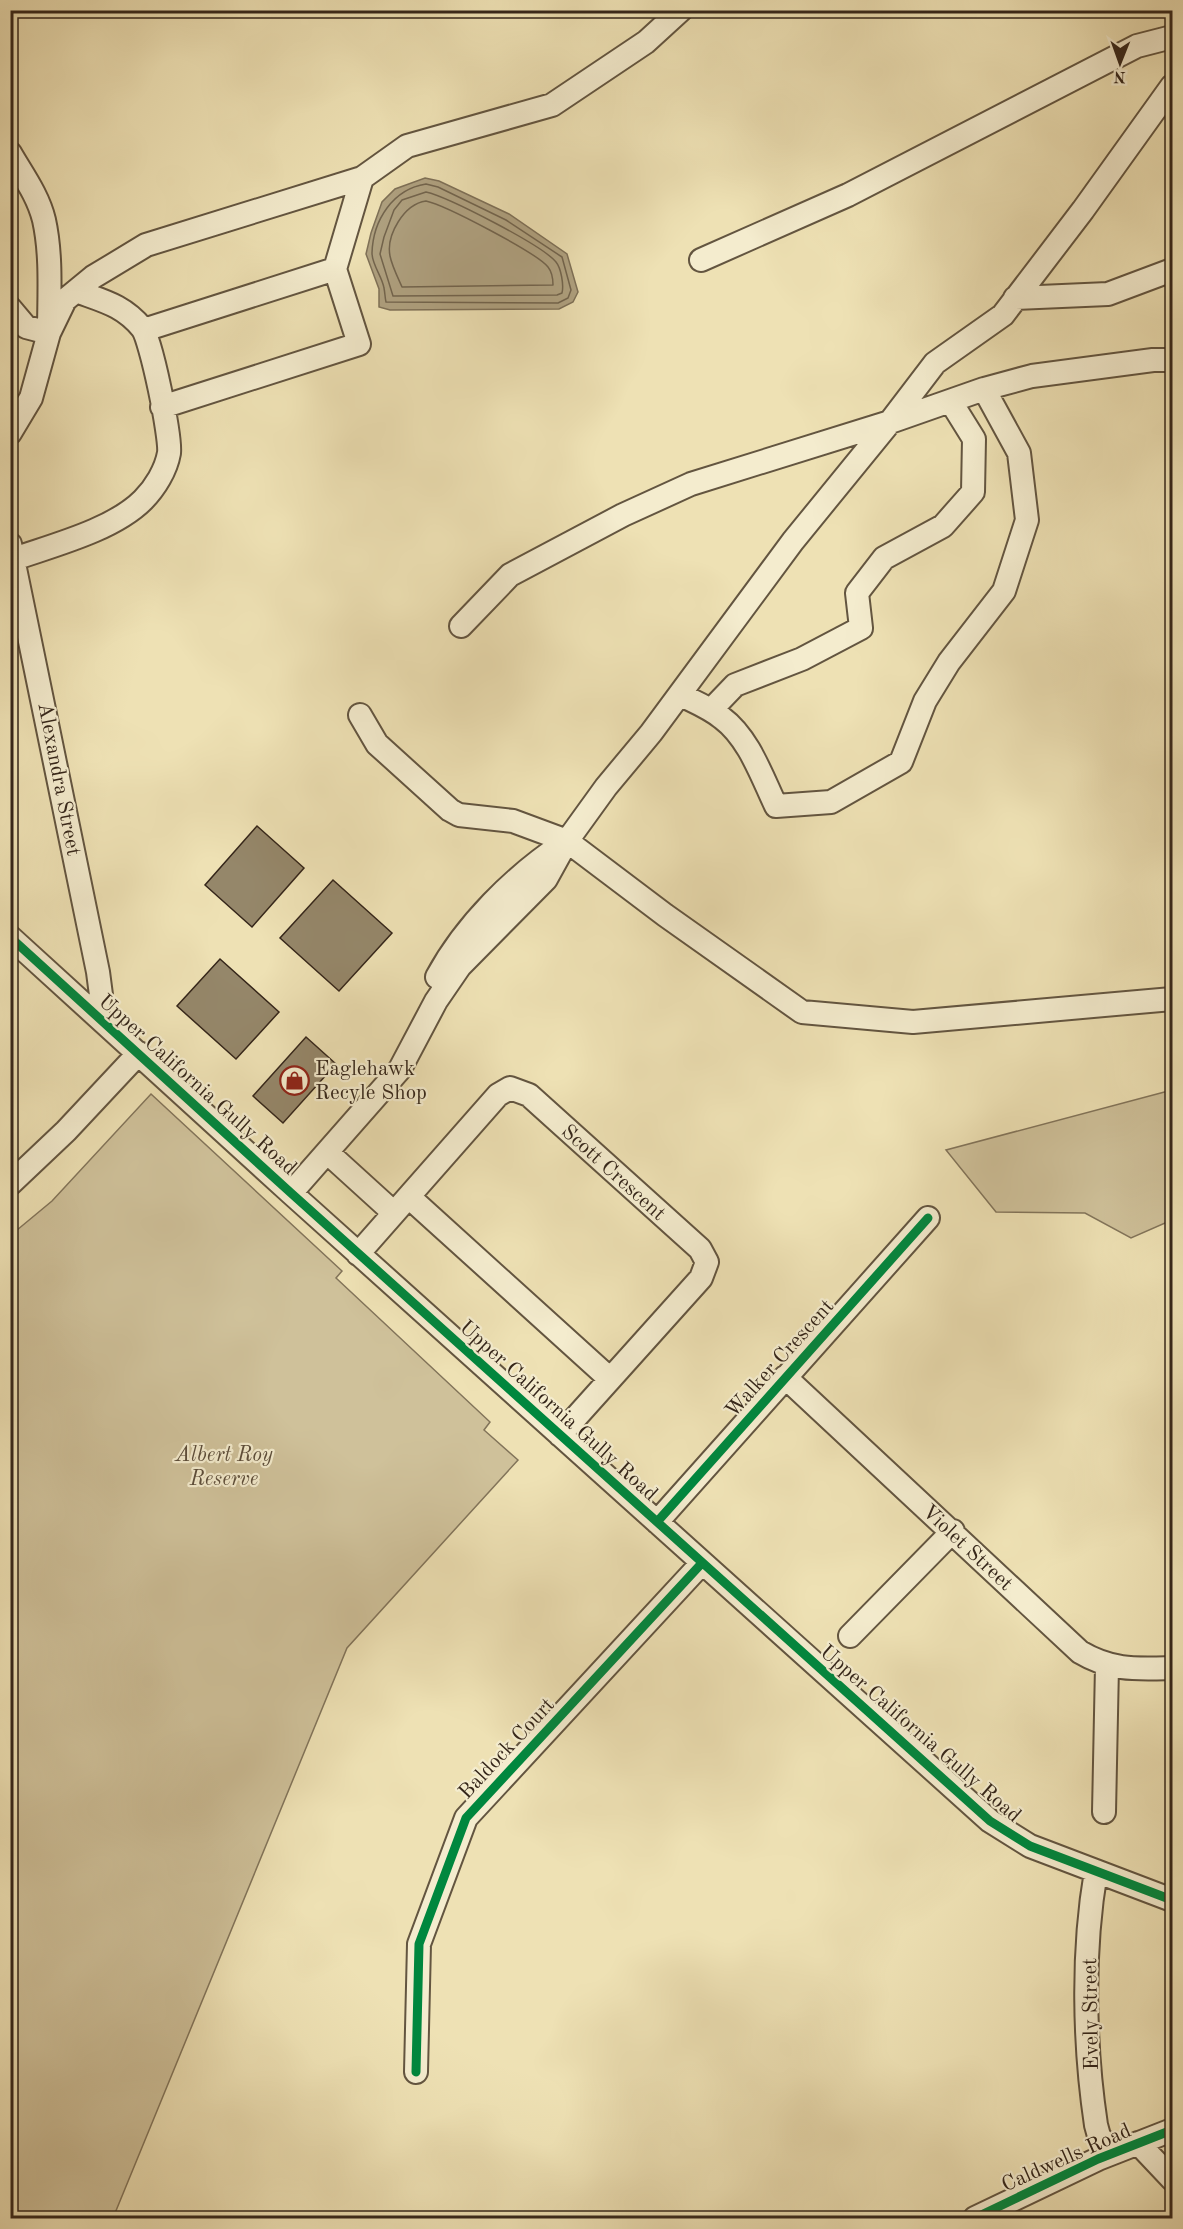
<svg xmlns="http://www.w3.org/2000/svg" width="1183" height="2229" viewBox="0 0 1183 2229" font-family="'Old Standard TT',serif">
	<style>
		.green { fill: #cfc19a; stroke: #82745a; stroke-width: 1.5 }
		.water { fill: #afa180; stroke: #7e7057; stroke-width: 1.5 }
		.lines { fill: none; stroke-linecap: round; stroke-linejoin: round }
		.shore { stroke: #72644d; stroke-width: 1.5 }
		.building { fill: #95876a; stroke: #35261a; stroke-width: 1.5 }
		.minor-casing { stroke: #635540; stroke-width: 26 }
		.minor { stroke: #f4ecce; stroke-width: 22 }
		.cycleway-casing { stroke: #f4ecce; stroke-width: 13 }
		.cycleway { stroke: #00873e; stroke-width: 9 }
		.labels { text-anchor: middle; stroke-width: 4.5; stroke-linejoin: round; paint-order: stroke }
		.street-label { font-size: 21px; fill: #35261a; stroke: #f4ecce }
		.poi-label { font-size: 21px; fill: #35261a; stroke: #f4ecce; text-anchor: start }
		.park-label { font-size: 21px; font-style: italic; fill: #5c4d3a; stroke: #f4ecce }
	</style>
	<rect width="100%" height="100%" fill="#eee1b4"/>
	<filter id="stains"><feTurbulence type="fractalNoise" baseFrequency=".00333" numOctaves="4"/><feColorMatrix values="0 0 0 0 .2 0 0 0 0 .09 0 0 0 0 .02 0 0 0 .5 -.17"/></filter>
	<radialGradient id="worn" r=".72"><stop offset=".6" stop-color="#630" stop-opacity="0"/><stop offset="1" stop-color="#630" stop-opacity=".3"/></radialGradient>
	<path class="green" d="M1172,1090V1220L1131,1238L1085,1213L996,1212L946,1150Z
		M151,1094L342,1271L336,1278L490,1422L484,1430L518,1460L347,1648L113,2218H11V1235L52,1201Z"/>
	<path class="water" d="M425,178L439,181L509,214L567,254L578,292L573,302L559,309L390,310L379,307V289L366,254L371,233L382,202L395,189Z"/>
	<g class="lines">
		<path class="shore" d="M426,184L438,187L506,220L562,257L571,290L568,298L558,303L386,302C385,298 385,293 384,288C382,276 372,265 372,253C373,220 393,189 426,184Z
			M426,192C448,197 542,245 556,262C561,268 564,285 562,293L557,295L393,296L380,254L384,237L394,210L402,200Z
			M426,201C445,205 537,253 548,267C552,272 553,280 553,285L402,287C398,278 392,266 390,256C386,235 404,204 426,201Z"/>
	</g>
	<path class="building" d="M257,826L304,868L252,927L205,885Z
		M333,880L392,933L339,991L280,938Z
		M220,959L279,1012L236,1059L177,1006Z
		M306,1037L336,1064L283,1123L253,1096Z"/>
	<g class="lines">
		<defs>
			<path id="minor" d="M10,153C22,174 38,195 44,220C52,256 49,296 49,333L26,327L10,308
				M701,260L848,195L1137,46L1172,37
				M1015,298L1108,294L1172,270
				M144,330L335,269L362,178
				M162,407L359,344L335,269
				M10,433L31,398L49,333L65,300L93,277L146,245L362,178L407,146L552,105L646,42L681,10
				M10,544L98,972L101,995L95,1014
				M14,559C54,545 113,530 143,500C155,488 166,470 169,453C171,437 151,339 142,328C123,305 103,301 76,291
				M461,626L510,575L623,515L691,484L890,422L935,363L1003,315L1083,210L1172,86
				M681,695C695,702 710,708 722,718C749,738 762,777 776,806L831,802L901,762L925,701L949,662L1004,591L1027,520L1019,453L984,389
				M711,710L735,685L802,659L861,628L857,593L884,558L943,526L973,492L974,439L951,402
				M360,715L377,744L450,810L459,815L513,821L567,841L665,915L802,1012L913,1022L1172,999
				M10,937L291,1193L990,1821L1030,1846L1172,1900
				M437,977C465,925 514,876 564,843
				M328,1153L394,1213
				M10,1184L66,1131L139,1053
				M291,1193L400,1069L436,1001L460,966L546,879L567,841L606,787L651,733L793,541L890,422L984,389L1032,376L1153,360H1172
				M409,1197L610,1379
				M358,1254L498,1095L510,1088L529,1095L700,1249L707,1262L701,1278L560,1435
				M785,1377L1080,1652C1112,1671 1136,1669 1172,1668
				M657,1522L928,1218
				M850,1636L953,1531
				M1104,1812L1107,1666
				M1096,1871C1082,1952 1084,2045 1096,2125L1099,2136L1112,2153
				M416,2072L419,1944L466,1818L702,1563
				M1138,2143L1172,2179
				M975,2218L1098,2159L1172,2130"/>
		</defs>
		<use href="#minor" class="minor-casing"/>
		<use href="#minor" class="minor"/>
		<defs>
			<path id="cycleway" d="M10,937L291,1193L990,1821L1030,1846L1172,1900
				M657,1522L928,1218
				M416,2072L419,1944L466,1818L702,1563
				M975,2218L1098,2159L1172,2130"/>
		</defs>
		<use href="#cycleway" class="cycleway-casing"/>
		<use href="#cycleway" class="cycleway"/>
	</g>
	<defs>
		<symbol id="shop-ring" viewBox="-11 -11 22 22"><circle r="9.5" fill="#f4ecce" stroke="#8f2418" stroke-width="1.5"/><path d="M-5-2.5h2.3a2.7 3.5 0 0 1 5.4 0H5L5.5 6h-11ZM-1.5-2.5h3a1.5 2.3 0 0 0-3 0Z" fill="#8f2418"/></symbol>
	</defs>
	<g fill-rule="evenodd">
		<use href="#shop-ring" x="278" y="1064" width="33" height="33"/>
	</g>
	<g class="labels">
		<g class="street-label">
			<text transform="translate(60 779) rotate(79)" y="7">Alexandra Street</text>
			<text transform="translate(198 1084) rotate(42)" y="7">Upper California Gully Road</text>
			<text transform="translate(614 1172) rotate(42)" y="7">Scott Crescent</text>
			<text transform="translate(779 1358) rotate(-48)" y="7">Walker Crescent</text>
			<text transform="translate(559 1410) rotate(42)" y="7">Upper California Gully Road</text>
			<text transform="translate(968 1547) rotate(43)" y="7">Violet Street</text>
			<text transform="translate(921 1733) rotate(41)" y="7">Upper California Gully Road</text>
			<text transform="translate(506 1748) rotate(-47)" y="7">Baldock Court</text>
			<text transform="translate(1090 2014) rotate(-91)" y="7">Evely Street</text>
			<text transform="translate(1066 2157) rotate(-24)" y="7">Caldwells Road</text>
		</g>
		<g class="poi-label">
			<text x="315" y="1075">Eaglehawk<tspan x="315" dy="24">Recyle Shop</tspan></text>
		</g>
		<g class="park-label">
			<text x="224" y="1461">Albert Roy<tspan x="224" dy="24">Reserve</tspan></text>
		</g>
	</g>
	<rect width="1183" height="2229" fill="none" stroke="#eee1b4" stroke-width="36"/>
	<rect x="12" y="12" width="1159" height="2205" fill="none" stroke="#35261a" stroke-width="3"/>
	<rect x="18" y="18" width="1147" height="2193" fill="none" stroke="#35261a" stroke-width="1.5"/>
	<g transform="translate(1120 63) rotate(181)" stroke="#f4ecce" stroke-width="4.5" paint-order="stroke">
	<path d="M0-4.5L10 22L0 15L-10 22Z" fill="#35261a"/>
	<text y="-9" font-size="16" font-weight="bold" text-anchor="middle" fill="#35261a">N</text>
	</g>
	<rect width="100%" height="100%" filter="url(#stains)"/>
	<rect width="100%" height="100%" fill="url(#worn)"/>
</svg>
